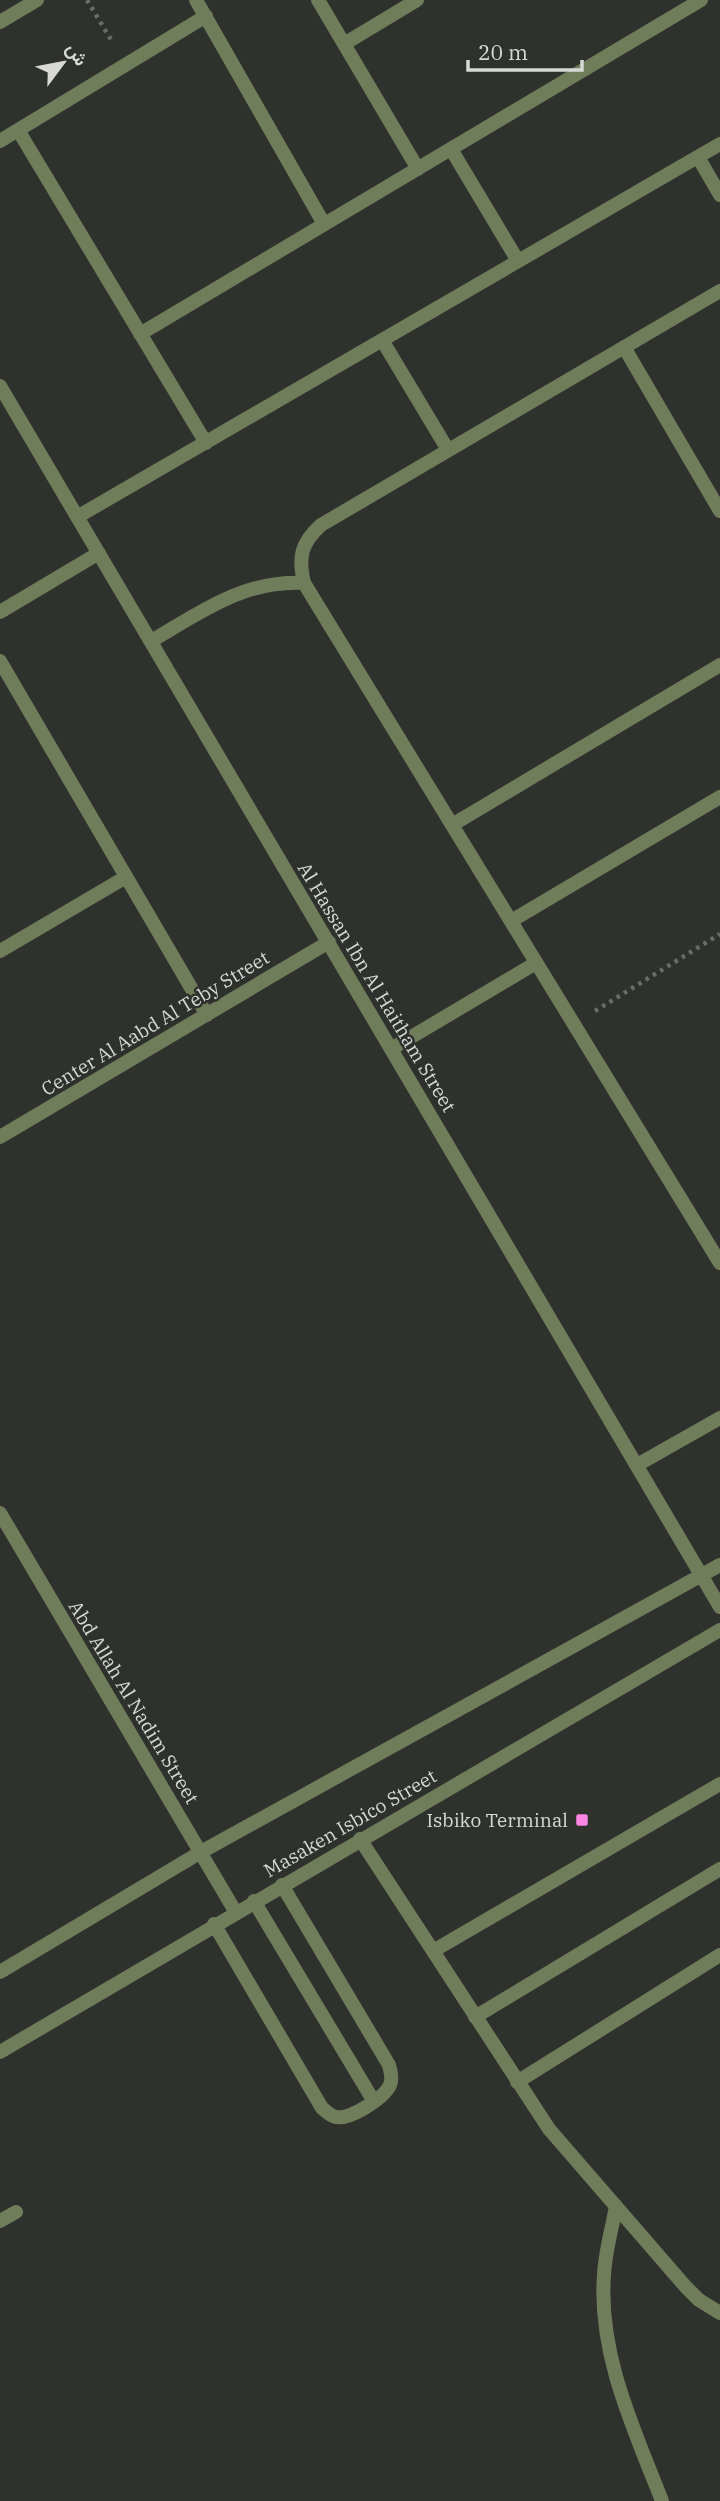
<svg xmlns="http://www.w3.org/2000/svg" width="720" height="2501" viewBox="0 0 720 2501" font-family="'IBM Plex Serif',Vazirmatn,serif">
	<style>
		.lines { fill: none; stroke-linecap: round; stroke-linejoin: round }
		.path { stroke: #6a6c68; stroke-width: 4.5; stroke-dasharray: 3.5 5; stroke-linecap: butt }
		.lane { stroke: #707d5b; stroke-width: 14 }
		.street { stroke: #707d5b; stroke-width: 14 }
		.poi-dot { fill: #fc86e4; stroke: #2f312d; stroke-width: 2.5 }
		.labels { text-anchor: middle; stroke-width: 5; stroke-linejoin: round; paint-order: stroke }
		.street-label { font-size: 19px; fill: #d8d9d6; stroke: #2f312d }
		.poi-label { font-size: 19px; fill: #d8d9d6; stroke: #2f312d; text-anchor: end }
	</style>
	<rect width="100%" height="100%" fill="#2f312d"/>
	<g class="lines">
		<path class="path" d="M87,0L113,43
			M595,1011L720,934"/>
		<path class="lane" d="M254,1901L373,2100
			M214,1924L322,2108C327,2112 330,2116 336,2117C350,2120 382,2099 389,2087C393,2080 391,2073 389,2065L282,1885
			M433,1951L720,1784
			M475,2017L720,1869
			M517,2082L720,1955
			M0,2221L16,2212"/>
		<path class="street" d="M196,0L324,224
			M318,0L418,169
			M0,22L37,0
			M344,44L417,0
			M18,130L206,443
			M0,141L206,16
			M451,149L518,261
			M698,157L720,195
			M720,291L321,525C301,543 298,557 304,583L720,1263
			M140,334L701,0
			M382,340L448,450
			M624,347L720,511
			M0,386L720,1607
			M77,517L720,144
			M0,612L99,553
			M151,641C201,612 243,580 304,583
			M0,661L207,1015
			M452,825L720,665
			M511,921L720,797
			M0,951L126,877
			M391,1049L536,963
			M0,1137L329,942
			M637,1465L720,1418
			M0,1513L235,1911
			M360,1839L549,2129L685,2286L699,2300L720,2313
			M0,1972L201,1852L720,1565
			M0,2052L720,1630
			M616,2206C612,2229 605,2252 604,2275C598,2354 634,2429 662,2501"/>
	</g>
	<rect class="poi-dot" x="575" y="1813" width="14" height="14" rx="3.5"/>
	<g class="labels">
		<g class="street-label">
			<text transform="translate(377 987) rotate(59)" y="7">Al Hassan Ibn Al Haitham Street</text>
			<text transform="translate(155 1023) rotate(-31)" y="7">Center Al Aabd Al Teby Street</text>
			<text transform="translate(134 1702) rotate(59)" y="7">Abd Allah Al Nadim Street</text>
			<text transform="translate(350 1823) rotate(-30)" y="7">Masaken Isbico Street</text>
		</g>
		<g class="poi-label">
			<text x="568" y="1827">Isbiko Terminal</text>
		</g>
	</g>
	<g transform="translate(63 63) rotate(58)" stroke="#2f312d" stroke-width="5" paint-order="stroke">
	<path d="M0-5L12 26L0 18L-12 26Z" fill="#d8d9d6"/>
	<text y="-10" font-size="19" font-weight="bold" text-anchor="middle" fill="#d8d9d6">ش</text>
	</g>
	<path d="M468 60v10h114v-10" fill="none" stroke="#d8d9d6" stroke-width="3.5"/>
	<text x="478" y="60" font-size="21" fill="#d8d9d6" stroke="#2f312d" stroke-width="5" paint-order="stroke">20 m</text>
</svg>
